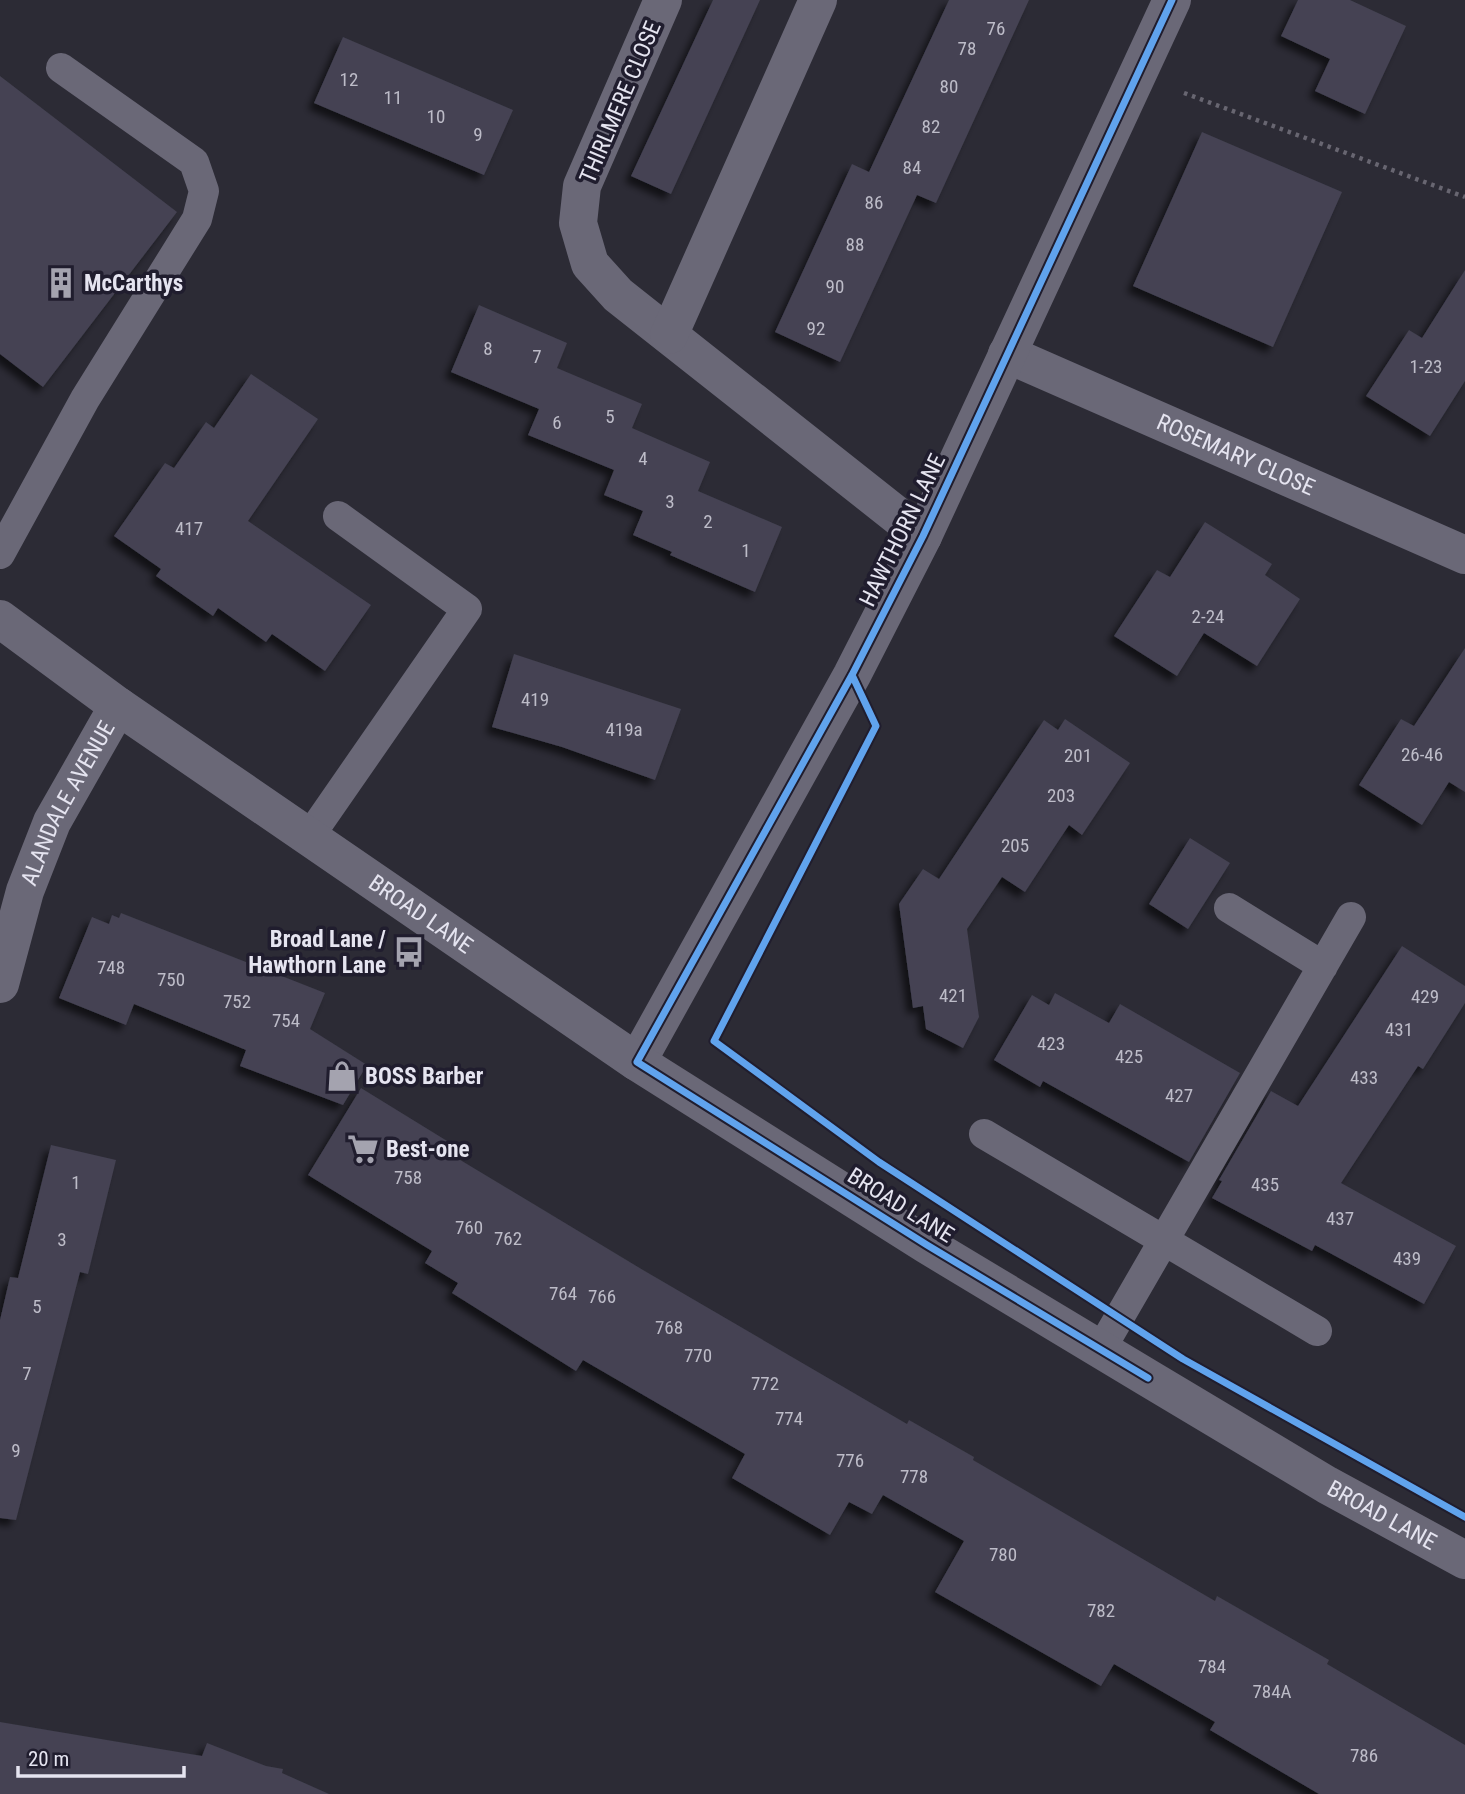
<svg xmlns="http://www.w3.org/2000/svg" width="1465" height="1794" viewBox="0 0 1465 1794" font-family="'Roboto Condensed',sans-serif">
	<style>
		.building { fill: #444252; filter: url(#shadow) }
		.lines { fill: none; stroke-linecap: round; stroke-linejoin: round }
		.path { stroke: #686671; stroke-width: 4.5; stroke-dasharray: 3.5 5; stroke-linecap: butt }
		.service { stroke: #6a6877; stroke-width: 30 }
		.minor { stroke: #6a6877; stroke-width: 38 }
		.tertiary { stroke: #6a6877; stroke-width: 38 }
		.cycleway-casing { stroke: #201d2e; stroke-width: 11 }
		.cycleway { stroke: #60a3ed; stroke-width: 7 }
		.labels { text-anchor: middle; stroke-width: 7; stroke-linejoin: round; paint-order: stroke }
		.number-label { font-size: 19px; fill: #bdbcc8 }
		.street-label { font-size: 23px; fill: #e5e4f0; stroke: #201d2e }
		.poi-label { font-size: 23px; font-weight: bold; fill: #e5e4f0; stroke: #201d2e; text-anchor: start }
	</style>
	<defs>
		<filter id="shadow"><feDropShadow dx="-6" dy="6" stdDeviation="3.5" flood-color="#0009"/></filter>
	</defs>
	<rect width="100%" height="100%" fill="#2c2b35"/>
	<path class="building" d="M713,0H760L671,194L631,176Z
		M949,0H1029L936,203L917,195L840,362L775,332L852,164L869,172Z
		M1298,0H1350L1406,26L1365,114L1315,91L1330,59L1281,36Z
		M343,37L513,110L484,175L314,103Z
		M0,76L177,212L43,387L0,354Z
		M1202,132L1342,192L1273,347L1133,286Z
		M1465,270V381L1430,436L1366,396L1409,330L1422,338Z
		M479,305L567,343L557,368L642,404L632,428L710,462L698,491L782,527L755,592L670,555L672,552L633,535L643,511L604,495L614,470L528,435L539,409L451,372Z
		M251,374L318,419L248,521L371,605L325,671L272,634L266,642L218,608L213,616L156,576L161,569L114,536L165,463L174,468L206,422L214,428Z
		M1205,522L1272,564L1265,575L1300,599L1257,666L1204,633L1177,676L1114,636L1157,570L1170,577Z
		M1465,648V792L1449,782L1422,825L1359,785L1401,719L1414,726Z
		M514,654L681,709L655,780L562,747L492,727Z
		M1065,719L1130,763L1082,835L1069,825L1025,892L1002,877L967,929L979,1017L963,1048L926,1029L923,1006L913,1008L899,904L923,869L939,879L1044,720L1058,730Z
		M1190,838L1230,863L1188,929L1149,904Z
		M121,913L325,993L310,1029L367,1065L343,1105L240,1066L246,1050L134,1004L126,1025L59,998L92,917L109,924L112,915L119,918Z
		M1402,946L1465,986V1003L1423,1069L1418,1066L1341,1183L1456,1246L1424,1304L1315,1245L1312,1251L1212,1198L1222,1181L1219,1180L1271,1091L1298,1106Z
		M1055,993L1109,1023L1120,1004L1240,1073L1189,1162L1043,1081L1040,1087L994,1060L1032,995L1049,1005Z
		M361,1088L452,1144L447,1152L643,1270L907,1424L909,1420L974,1457L973,1460L1215,1601L1217,1596L1329,1660L1327,1664L1465,1745V1794H1319L1210,1730L1215,1722L1114,1664L1101,1686L935,1592L964,1541L883,1495L872,1514L849,1502L830,1535L732,1478L745,1454L583,1360L576,1371L452,1293L458,1283L425,1263L432,1251L308,1175Z
		M51,1145L116,1160L88,1274L80,1272L16,1520L0,1518V1320L10,1277L18,1278Z
		M0,1722L202,1756L207,1743L266,1766L283,1769L282,1773L329,1794H0Z"/>
	<g class="lines">
		<path class="path" d="M1184,93L1465,197"/>
		<path class="service" d="M0,554L85,399L197,219L204,191L194,162L61,68
			M309,837L467,609L338,516
			M1229,908L1323,966
			M984,1134L1317,1331
			M1101,1349L1351,917"/>
		<g class="minor">
			<path d="M663,0L582,186L578,223L590,264L618,295L923,536"/>
			<path d="M669,335L818,0"/>
			<path id="s1" d="M1007,354L1465,555"/>
			<path id="s2" d="M0,984L25,891L52,822L118,706"/>
			<path d="M637,1062L852,675L923,536L1172,0"/>
		</g>
		<path class="tertiary" id="s3" d="M0,619L118,706L637,1062L927,1245L1148,1378L1327,1485L1465,1560"/>
		<defs>
			<path id="cycleway" d="M852,675L876,726L714,1041L879,1162L1183,1359L1465,1517
				M1148,1378L927,1245L637,1062L852,675L923,536L1172,0"/>
		</defs>
		<use href="#cycleway" class="cycleway-casing"/>
		<use href="#cycleway" class="cycleway"/>
	</g>
	<defs>
		<symbol id="building-bare" viewBox="-9 -9 18 18"><path d="M-4-6H4V6H1V3H-1V6H-4ZM-2.5-4.3h1.7v1.8h-1.7ZM.8-4.3h1.7v1.8H.8ZM-2.5-1h1.7V.8h-1.7ZM.8-1h1.7V.8H.8Z" fill="#a4a3af" stroke="#201d2e" stroke-width="2.5" paint-order="stroke"/></symbol>
		<symbol id="bus-bare" viewBox="-9 -9 18 18"><path d="M-5-6H5V4H4V6H2V4H-2V6H-4V4H-5ZM-3.5-4V0h7V-4ZM-3.5 1.2v1.5H-2V1.2ZM2 1.2v1.5H3.5V1.2Z" fill="#a4a3af" stroke="#201d2e" stroke-width="2.5" paint-order="stroke"/></symbol>
		<symbol id="shop-bare" viewBox="-9 -9 18 18"><path d="M-5-2.5h2.3a2.7 3.5 0 0 1 5.4 0H5L5.5 6h-11ZM-1.5-2.5h3a1.5 2.3 0 0 0-3 0Z" fill="#a4a3af" stroke="#201d2e" stroke-width="2.5" paint-order="stroke"/></symbol>
		<symbol id="supermarket-bare" viewBox="-9 -9 18 18"><path d="M-6-5.5h2.5l.6 2H6L4.5 2H-2.5L-4.4-4H-6ZM-1.5 3.2a1.3 1.3 0 1 0 .1 0ZM3 3.2a1.3 1.3 0 1 0 .1 0Z" fill="#a4a3af" stroke="#201d2e" stroke-width="2.5" paint-order="stroke"/></symbol>
	</defs>
	<g fill-rule="evenodd">
		<use href="#building-bare" x="39" y="261" width="44" height="44"/>
		<use href="#bus-bare" x="387" y="930" width="44" height="44"/>
		<use href="#shop-bare" x="320" y="1054" width="44" height="44"/>
		<use href="#supermarket-bare" x="341" y="1127" width="44" height="44"/>
	</g>
	<g class="labels">
		<g class="number-label">
			<text x="996" y="35">76</text>
			<text x="967" y="55">78</text>
			<text x="349" y="86">12</text>
			<text x="949" y="93">80</text>
			<text x="393" y="104">11</text>
			<text x="436" y="123">10</text>
			<text x="931" y="133">82</text>
			<text x="478" y="141">9</text>
			<text x="912" y="174">84</text>
			<text x="874" y="209">86</text>
			<text x="855" y="251">88</text>
			<text x="835" y="293">90</text>
			<text x="816" y="335">92</text>
			<text x="488" y="355">8</text>
			<text x="537" y="363">7</text>
			<text x="1426" y="373">1-23</text>
			<text x="610" y="423">5</text>
			<text x="557" y="429">6</text>
			<text x="643" y="465">4</text>
			<text x="670" y="508">3</text>
			<text x="708" y="528">2</text>
			<text x="189" y="535">417</text>
			<text x="746" y="557">1</text>
			<text x="1208" y="623">2-24</text>
			<text x="535" y="706">419</text>
			<text x="624" y="736">419a</text>
			<text x="1422" y="761">26-46</text>
			<text x="1078" y="762">201</text>
			<text x="1061" y="802">203</text>
			<text x="1015" y="852">205</text>
			<text x="111" y="974">748</text>
			<text x="171" y="986">750</text>
			<text x="953" y="1002">421</text>
			<text x="1425" y="1003">429</text>
			<text x="237" y="1008">752</text>
			<text x="286" y="1027">754</text>
			<text x="1399" y="1036">431</text>
			<text x="1051" y="1050">423</text>
			<text x="1129" y="1063">425</text>
			<text x="1364" y="1084">433</text>
			<text x="1179" y="1102">427</text>
			<text x="408" y="1184">758</text>
			<text x="76" y="1189">1</text>
			<text x="1265" y="1191">435</text>
			<text x="1340" y="1225">437</text>
			<text x="469" y="1234">760</text>
			<text x="508" y="1245">762</text>
			<text x="62" y="1246">3</text>
			<text x="1407" y="1265">439</text>
			<text x="563" y="1300">764</text>
			<text x="602" y="1303">766</text>
			<text x="37" y="1313">5</text>
			<text x="669" y="1334">768</text>
			<text x="698" y="1362">770</text>
			<text x="27" y="1380">7</text>
			<text x="765" y="1390">772</text>
			<text x="789" y="1425">774</text>
			<text x="16" y="1457">9</text>
			<text x="850" y="1467">776</text>
			<text x="914" y="1483">778</text>
			<text x="1003" y="1561">780</text>
			<text x="1101" y="1617">782</text>
			<text x="1212" y="1673">784</text>
			<text x="1272" y="1698">784A</text>
			<text x="1364" y="1762">786</text>
		</g>
		<g class="street-label">
			<text transform="translate(620 102) rotate(-67)" y="8">THIRLMERE CLOSE</text>
			<text dy="8" stroke="none"><textPath href="#s1" startOffset="250">ROSEMARY CLOSE</textPath></text>
			<text transform="translate(902 530) rotate(-64)" y="8">HAWTHORN LANE</text>
			<text dy="8" stroke="none"><textPath href="#s2" startOffset="194">ALANDALE AVENUE</textPath></text>
			<text dy="8" stroke="none"><textPath href="#s3" startOffset="514">BROAD LANE</textPath></text>
			<text transform="translate(901 1205) rotate(32)" y="8">BROAD LANE</text>
			<text dy="8" stroke="none"><textPath href="#s3" startOffset="1648">BROAD LANE</textPath></text>
		</g>
		<g class="poi-label">
			<text x="84" y="291">McCarthys</text>
			<text x="386" y="947" text-anchor="end">Broad Lane /<tspan x="386" dy="26">Hawthorn Lane</tspan></text>
			<text x="365" y="1084">BOSS Barber</text>
			<text x="386" y="1157">Best-one</text>
		</g>
	</g>
	<path d="M18 1766v10h166v-10" fill="none" stroke="#e5e4f0" stroke-width="3.5"/>
	<text x="28" y="1766" font-size="21" fill="#e5e4f0" stroke="#201d2e" stroke-width="5" paint-order="stroke">20 m</text>
</svg>
